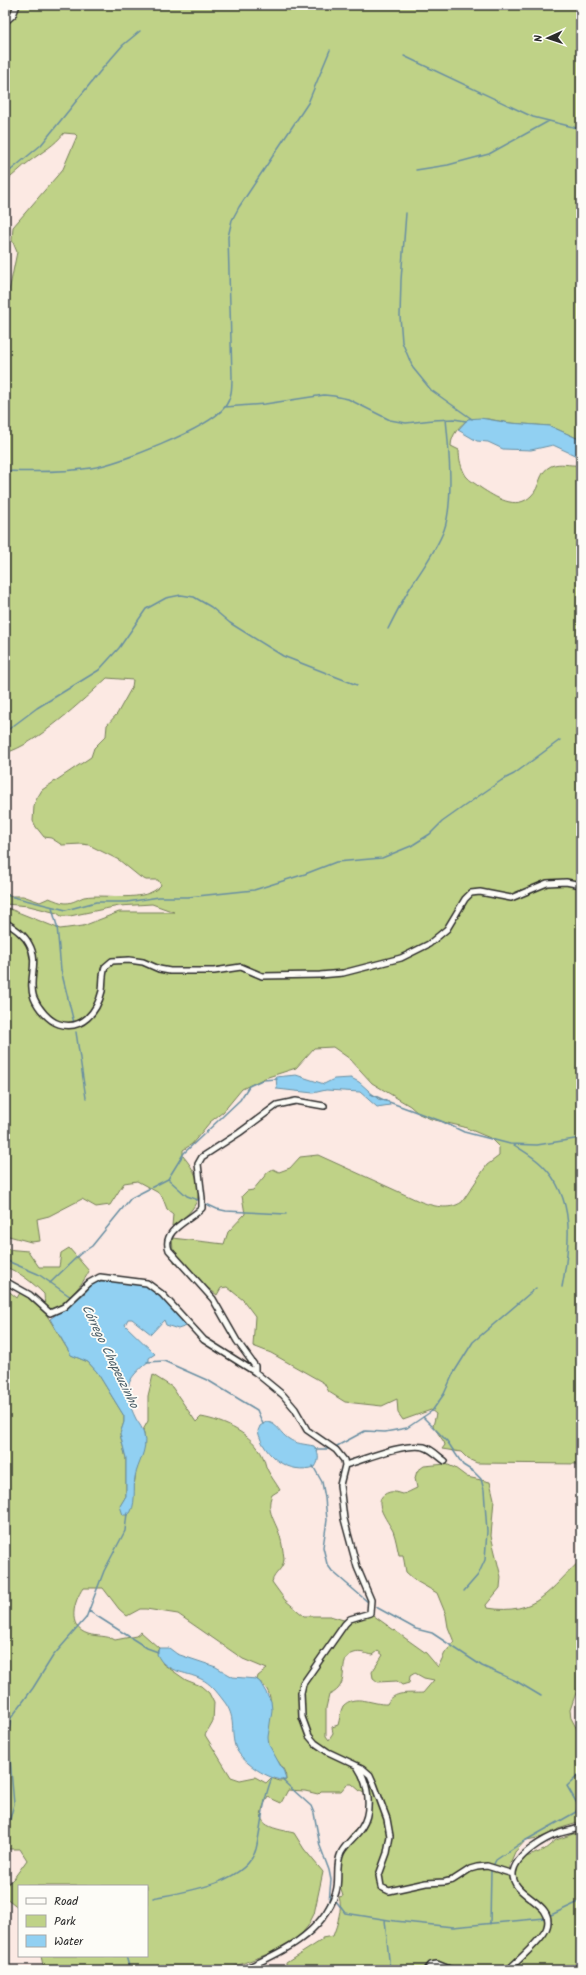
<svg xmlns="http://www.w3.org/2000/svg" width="586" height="1975" viewBox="0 0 586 1975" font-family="Kalam,sans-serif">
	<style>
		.green { fill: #bfd287; stroke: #757e59; fill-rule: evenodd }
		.water { fill: #91d0f2; stroke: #688ea2 }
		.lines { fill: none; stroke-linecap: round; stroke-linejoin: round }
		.stream { stroke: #688ea2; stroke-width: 1.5 }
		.minor-casing { stroke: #2b2b2b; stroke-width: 8 }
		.minor { stroke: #fdfcf7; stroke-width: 5 }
		.labels { text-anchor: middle; stroke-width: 3.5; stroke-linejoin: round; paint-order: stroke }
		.water-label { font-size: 13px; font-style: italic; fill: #4a5d67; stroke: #fdfcf7 }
	</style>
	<rect width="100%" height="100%" fill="#fce9e3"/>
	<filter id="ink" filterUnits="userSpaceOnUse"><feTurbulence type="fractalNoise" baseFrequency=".025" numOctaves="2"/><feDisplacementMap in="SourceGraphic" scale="8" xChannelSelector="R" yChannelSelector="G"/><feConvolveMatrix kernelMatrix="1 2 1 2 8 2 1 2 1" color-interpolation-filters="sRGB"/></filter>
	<g filter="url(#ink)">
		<path class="green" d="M5,5H581V440L550,426L510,423L488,419H469C460,425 451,435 451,446L459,450C459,459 461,468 466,476C470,481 476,484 481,488C495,497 516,511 531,496C541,487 538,472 551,466C561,462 569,466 579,465L581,462V1464L477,1463L468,1459L461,1452L442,1449L445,1445L444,1442L433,1426L436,1414L431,1410L403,1420L398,1413L397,1399L382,1406L345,1402L329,1392L324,1383L271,1353L253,1346L255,1316L243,1300L227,1287L221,1288L217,1295L174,1262L172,1238L224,1244L228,1232L245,1214L242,1196L247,1191L253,1190L268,1172L273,1169L279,1172L290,1168L300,1157L318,1155L419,1201C432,1206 449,1211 462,1202L487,1165L499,1156V1147L490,1138L464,1127L431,1119L419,1114L410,1106L372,1083L350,1059L333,1047L314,1048L296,1068L265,1078L242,1089L223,1112L210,1122L192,1144L183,1150V1156C207,1184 204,1207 172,1226L173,1214L167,1209L162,1196L157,1192L137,1181L124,1183L110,1205L96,1207L82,1199L49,1216L37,1219L40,1241L31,1242L5,1235V907L60,929L83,926L119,912H174L152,904L119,906L70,916H61L57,913L29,906L5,904V893L12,896H23L40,902L49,898C55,900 60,903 66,903C73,903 78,899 84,897C106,893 145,904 161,885L158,880H146L140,877L119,860L89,845L82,844L62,845L51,838L44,837L36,827L33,821L34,806L36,800L42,790L91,757L94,748L106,736L107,725L117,714L132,687L133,680L107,678C83,700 36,745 5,753V311L17,252L12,240L13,227L63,169L77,136L75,134L64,133C54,146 43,151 30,161C21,167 15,175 5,181Z
			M69,1248L89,1271C84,1283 65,1305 52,1309C43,1308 45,1302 44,1294C33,1283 20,1272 5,1267V1249L28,1251L39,1267H59L61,1253Z
			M5,1288L17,1298L21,1291L40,1304L71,1355L88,1362L97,1372L124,1416V1422L120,1434L126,1458V1496L121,1505L130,1513C134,1502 133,1490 135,1479C136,1459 149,1451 143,1430L148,1421V1396L153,1375L172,1387L196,1422L201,1417C224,1421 253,1434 263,1457C265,1461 265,1465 267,1469C271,1477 276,1483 280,1490L272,1495C265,1510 276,1522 280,1536C282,1543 283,1551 284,1558C284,1570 274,1572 272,1582L285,1600L304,1616H330L347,1621L357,1614L370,1613L426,1653L438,1667L445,1653L454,1642L448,1627L446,1615L437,1593L416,1581L406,1572L403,1555H399C397,1547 396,1539 393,1531C388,1521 368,1498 390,1492C394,1491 398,1493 402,1494C406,1494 412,1490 417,1488L415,1478L417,1471L424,1466L446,1464L455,1468L467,1477L490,1482L494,1499L491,1536L501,1577L500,1588L486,1605L487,1608C538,1616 549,1589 581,1560V1674L578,1676V1687L570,1710L571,1718L580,1735L581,1822L558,1829L550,1836L526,1840L515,1852L509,1866L510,1874L516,1886V1866L524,1858L544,1850L556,1840L573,1834H581V1970H511L503,1966C491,1971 474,1972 460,1970C445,1968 435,1951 422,1970H286V1963L322,1940V1938L333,1936C337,1925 343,1909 339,1897L343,1896C333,1867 332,1857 352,1833C358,1827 364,1822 366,1813C367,1807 366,1800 366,1794L360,1791L352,1784H347L341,1791H321L318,1794L305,1791L288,1790L281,1803L268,1797C251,1826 269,1827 294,1833L304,1849L323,1872L314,1914L308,1926L299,1937L268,1954L225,1970H44L41,1956H147V1886H19V1908L5,1897V1887L14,1878L27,1860L20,1849H5ZM83,1588H103L119,1609L127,1616L140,1609H146L178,1614L243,1659L267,1669L258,1676L257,1680C283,1696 263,1723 268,1744C271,1757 287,1767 286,1780L280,1781L271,1778L266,1783L255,1777L240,1780L231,1777L205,1735L213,1721L214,1703L209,1693L201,1686L186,1680L163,1664L157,1652L159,1648L141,1632L136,1636L115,1640C107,1635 97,1637 88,1634C66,1627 74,1601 83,1588ZM378,1651L383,1655L372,1672L373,1678L378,1682L397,1681L402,1685L409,1683L410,1676L415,1673L424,1678L434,1680L423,1693C409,1694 394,1690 387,1704C373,1705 355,1693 343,1706C340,1711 340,1719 338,1725L332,1727L333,1734L329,1740L326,1736V1708L329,1695C354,1685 334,1659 354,1653C360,1651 367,1654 373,1655Z"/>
		<path class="water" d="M480,418L510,423L550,426L581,440V458L553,445L531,450L503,449L488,442L477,441L458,430L468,419Z
			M296,1075L324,1084L334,1079L351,1078L359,1082L378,1099L389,1102L390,1105L377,1107L360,1092L326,1090L313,1093L277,1089L276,1077Z
			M107,1280C118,1281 130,1282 141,1284C161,1288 175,1312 187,1326L178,1329L166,1325L164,1320L151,1334L132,1319H128L125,1325L155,1354L149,1358V1361C125,1380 122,1390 136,1419C139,1424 143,1428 144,1435C148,1450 138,1462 135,1477C133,1487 137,1508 128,1515H123L120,1506L126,1496V1458L120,1434L124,1422V1416L97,1372L88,1362L71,1355L50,1319L84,1294L93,1283Z
			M266,1422C277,1422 280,1434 289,1439C296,1444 305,1444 314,1446C319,1453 320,1460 315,1467C289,1475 264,1457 258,1431L260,1426Z
			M159,1648H169L177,1654L216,1667L233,1677L256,1679L260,1682L271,1701L272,1710L268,1737L269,1745L284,1772L286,1780C270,1781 240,1762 235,1746C230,1729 237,1717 223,1700C217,1692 210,1683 201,1679C185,1671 165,1673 157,1654Z"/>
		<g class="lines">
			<path class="stream" d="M404,56L533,117L581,129
				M416,170L448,165L489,154L549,121
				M5,175L41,145L102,69L123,45L140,31
				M406,213L401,280L400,316L402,342L413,368L431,390L472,419
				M225,407L265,404L324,395L334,396L348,399L390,420L406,423L433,420L454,419L466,421
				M5,471C31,472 65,472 91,468C118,464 207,429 224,408C232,398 232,388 232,376L228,237L232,220L239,207L308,103L330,50
				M388,629C395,615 402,601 410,588C422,569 436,551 444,530C454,502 449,449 446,419
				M5,732L37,708L99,670L119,648L146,609L166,598L181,595L194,597L211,607L230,623L283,656L357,685
				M5,895L66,910L96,902H127L159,897H188L254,890L305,874L336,862L382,858L411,846L430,834L442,822L473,800L502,780L514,774L560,740
				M52,908L57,926L61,970L74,1023
				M76,1032L86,1098
				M371,1094L386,1101
				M389,1102L441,1121L464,1132L510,1144L537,1145L581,1138
				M514,1145C523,1151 534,1157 542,1165C576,1198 570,1245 562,1287
				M168,1179L187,1196L201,1201
				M204,1203L217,1209L226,1211L286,1214
				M5,1260L38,1274L71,1297
				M50,1283L80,1254L92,1246L131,1198L168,1179L184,1153L240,1100L249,1086L262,1080L277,1079
				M147,1362L164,1361L209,1381L257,1410L263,1424
				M423,1417L447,1441L463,1465L474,1472L481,1479L484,1490L487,1531L485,1560L478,1575L464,1591
				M337,1446L365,1431L385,1432L407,1428L432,1411L444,1394L453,1374L473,1342L536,1288
				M315,1449H330
				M313,1466L322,1482L325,1498L327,1520L323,1547L327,1564L332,1571L369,1603
				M376,1607L416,1629L432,1633L482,1666L516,1681L541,1696
				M89,1611L147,1648L158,1652
				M281,1779L311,1806L314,1813L320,1846L329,1870L331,1880L329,1901L323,1913
				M5,1827L10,1819L14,1804L8,1737L11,1718L33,1688L53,1656L86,1618L104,1571L125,1531L127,1513
				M494,1864L496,1860L521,1843L576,1812L578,1805L567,1786L581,1773
				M153,1898C183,1892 246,1884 256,1849C262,1826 262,1800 272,1778
				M336,1901L345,1913L395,1921L453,1927L545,1918
				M551,1915L581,1901
				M385,1920L390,1970
				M490,1924L491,1870
				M126,1956L130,1970
				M251,1970L258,1967"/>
			<defs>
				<path id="minor" d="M5,22L13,15L17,5
					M5,922C14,928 24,934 29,944C40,963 27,980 34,998C38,1008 49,1021 59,1024C82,1031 97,1012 102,991C103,983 102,975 105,967L112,961L129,960L143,962L159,969L170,971H214L241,967L262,976L320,975L343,973L401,958L429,944L447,929L465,899L471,893L480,892L511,898L547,883L566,882L581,885
					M5,1281L30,1295L50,1313L64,1307L89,1283L100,1277L147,1283L162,1294L204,1340L255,1372L283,1395L295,1409L307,1430L336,1450L344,1460L345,1465L340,1485L344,1519L357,1567L371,1600L370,1613L350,1619L345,1624L303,1684L301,1693L302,1717L309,1736L315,1743L328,1752L362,1768L370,1775L374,1784L387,1819L390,1836L387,1853L379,1875L381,1887L389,1891L426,1883L445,1882L453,1880L470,1869L477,1867L487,1866L513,1874
					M255,1372V1366L237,1341L213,1299L169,1250C161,1230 191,1220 202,1208V1198L198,1164L202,1157L239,1133L277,1105L296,1101L324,1106
					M345,1465C366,1459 403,1443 424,1447C432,1449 439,1457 445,1461
					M242,1970C279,1954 323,1934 336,1892C340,1879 335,1866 341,1853C346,1843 356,1837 362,1827C373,1810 368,1782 357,1766
					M427,1970L431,1965L437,1964L452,1970
					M508,1970C517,1961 545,1937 547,1927C555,1902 511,1897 513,1873C515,1855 545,1838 560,1833C567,1831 575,1830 581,1827"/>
			</defs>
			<use href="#minor" class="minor-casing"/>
			<use href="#minor" class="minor"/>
		</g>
	</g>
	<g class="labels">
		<g class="water-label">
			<text transform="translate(111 1356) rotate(64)" y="5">Córrego Chapeuzinho</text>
		</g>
	</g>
	<rect width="586" height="1975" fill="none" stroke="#fdfcf7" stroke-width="20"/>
	<rect x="10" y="10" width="566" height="1955" fill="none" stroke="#2b2b2b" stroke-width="1.5" filter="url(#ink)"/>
	<rect x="18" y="1885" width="130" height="72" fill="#fdfcf7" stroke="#a9a8a5"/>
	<rect x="26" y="1898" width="20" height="6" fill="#fdfcf7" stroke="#a9a8a5"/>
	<text x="54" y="1905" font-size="12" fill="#2b2b2b">Road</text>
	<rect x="26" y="1915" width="20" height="12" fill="#bfd287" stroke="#a9a8a5"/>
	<text x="54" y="1925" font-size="12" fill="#2b2b2b">Park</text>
	<rect x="26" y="1935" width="20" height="12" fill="#91d0f2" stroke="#a9a8a5"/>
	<text x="54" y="1945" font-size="12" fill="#2b2b2b">Water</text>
	<g transform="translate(548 38) rotate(267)" stroke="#fdfcf7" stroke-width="3" paint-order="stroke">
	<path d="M0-3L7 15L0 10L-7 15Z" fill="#2b2b2b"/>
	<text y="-6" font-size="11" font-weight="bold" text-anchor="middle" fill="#2b2b2b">N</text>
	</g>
</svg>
